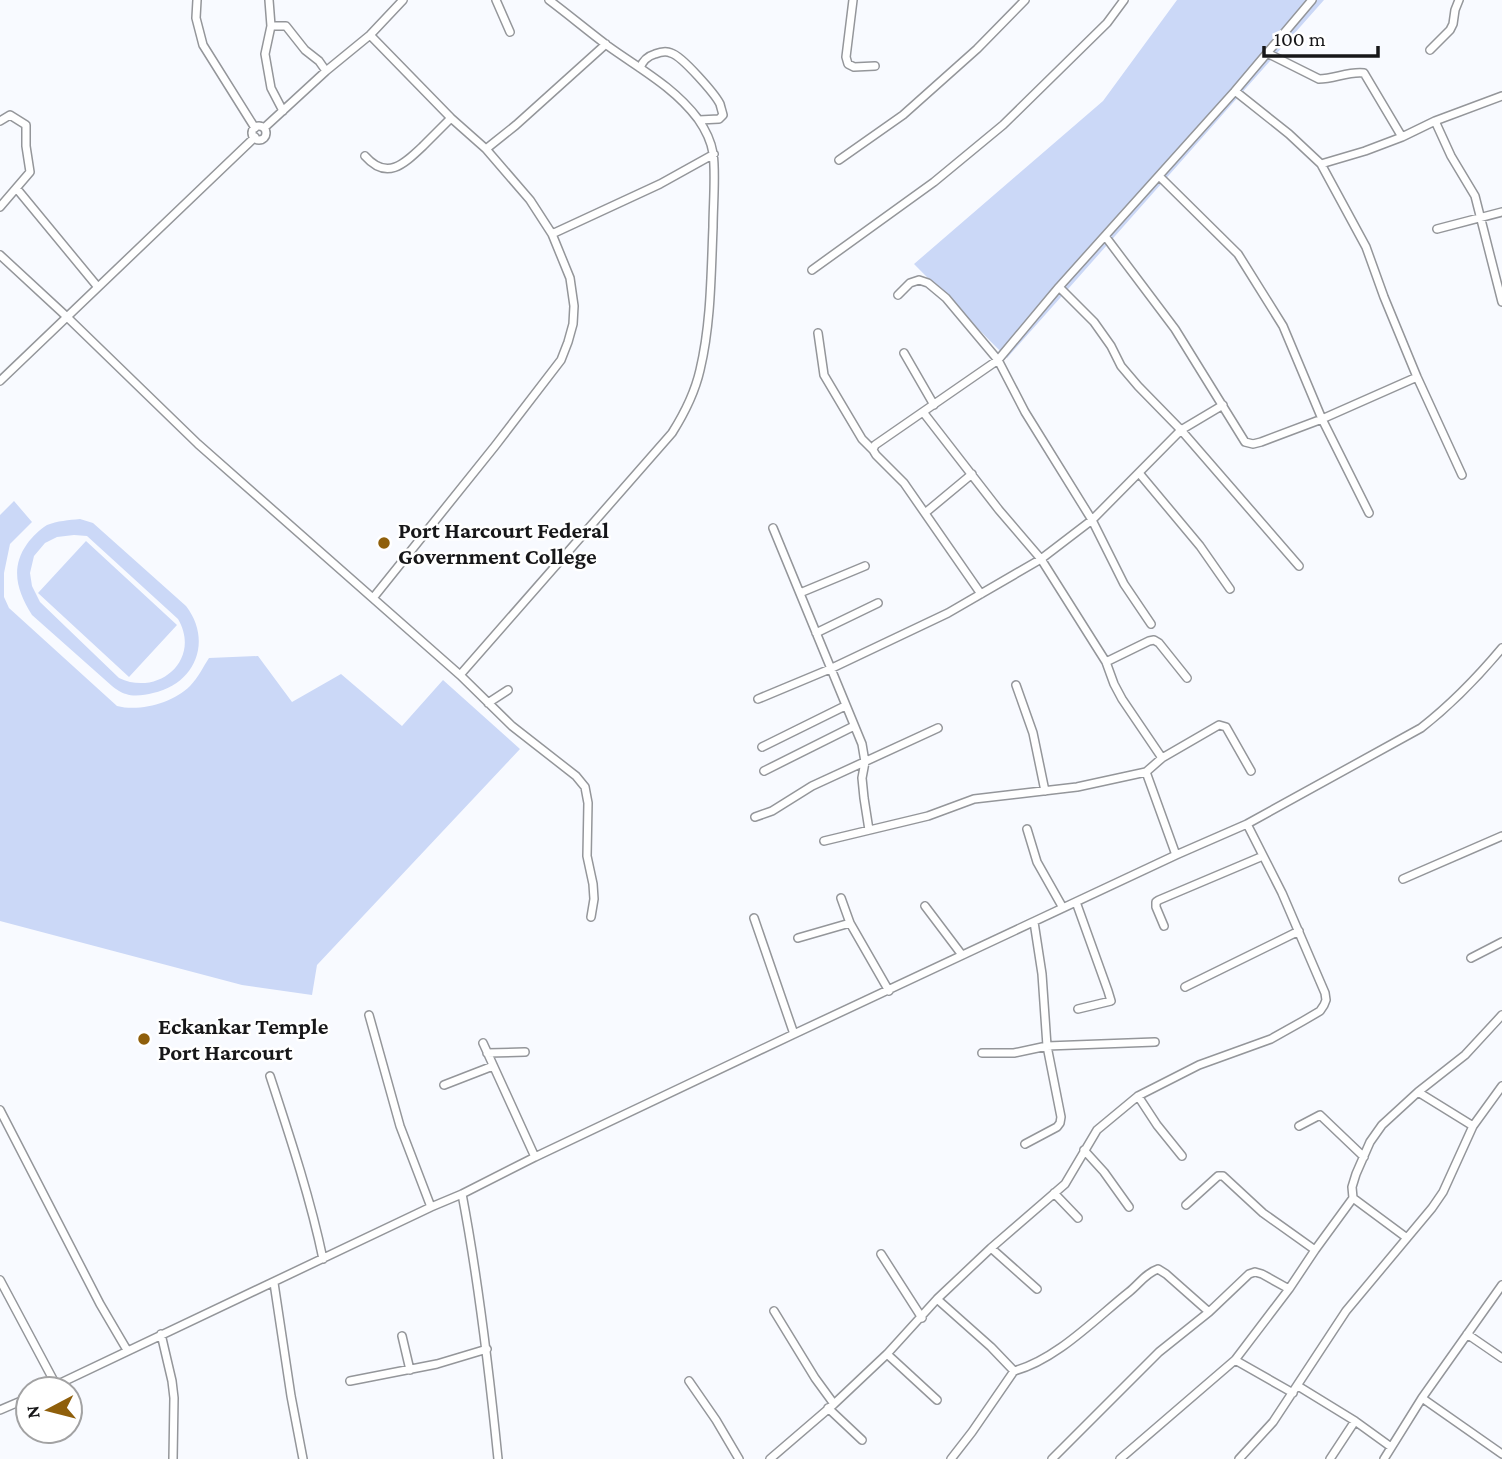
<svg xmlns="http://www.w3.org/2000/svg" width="1502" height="1459" viewBox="0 0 1502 1459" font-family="'Crimson Pro',serif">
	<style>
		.green { fill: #cbd8f7; fill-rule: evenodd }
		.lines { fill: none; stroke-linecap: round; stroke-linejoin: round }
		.street-casing { stroke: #94969a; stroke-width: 10 }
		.street { stroke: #fff; stroke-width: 7 }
		.poi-dot { fill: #8f5f0b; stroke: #fff; stroke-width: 2.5 }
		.labels { text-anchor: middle; stroke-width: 5; stroke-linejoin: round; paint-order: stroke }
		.poi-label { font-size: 23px; font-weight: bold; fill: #171719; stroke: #fff; text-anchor: start }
	</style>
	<rect width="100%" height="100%" fill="#f8faff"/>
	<path class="green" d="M1177,0H1324L1007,358L914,264L1103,101Z
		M14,501L32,522L10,544L4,573V597L9,608L117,706C140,712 173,703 190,686C198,678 203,667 209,658L258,656L292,702L341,674L402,726L443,680L520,749L317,965L312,995L242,985L0,921V515Z
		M80,519L93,523L186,606C213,641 195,684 153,693C145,695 134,697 126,694C121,693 116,689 112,686L32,615C17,591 10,568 27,544C32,537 40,529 47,525C57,521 69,520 80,519ZM74,535L87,536L178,619C202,660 158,697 119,678L40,602L32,586L30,573L34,556L45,543L57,537Z
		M86,541L177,625L129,677L38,593Z"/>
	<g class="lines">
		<defs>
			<path id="street" d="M197,0L196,18L203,45L255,128
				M269,0L271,26L265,54L271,88L283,111
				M496,0L510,32
				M853,0L846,57L848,64L854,67L875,66
				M271,26H286L305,50L319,61L326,71
				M370,35L451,118L486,149L530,200L552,234L570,278L574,306L573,324L568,342L561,360L495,446L373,598
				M1430,50L1450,30L1453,24L1455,10L1459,0
				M1267,53L1319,79C1334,79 1349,71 1364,73L1402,137
				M640,68C643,60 648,56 655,54C660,52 667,51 671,53C682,56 715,94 720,104C721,108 722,111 723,115L719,119L699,120
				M1235,91L1289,134L1321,164L1366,247L1384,297L1417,377L1462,475
				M0,121L10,115L26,125V146L30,172L0,207
				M1435,121L1451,156L1475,196L1502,302
				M252 133a7 7 0 1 1 14 0a7 7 0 1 1-14 0Z
				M264,128L326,71L370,35L403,0
				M486,149L516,125L606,44
				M365,156C387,181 404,164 423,146C432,137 442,127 451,118
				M839,160L903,115L977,49L1025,0
				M1321,164L1365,151L1402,137L1435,121L1502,96
				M1159,176L1238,254L1283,326L1322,419L1369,513
				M17,189L97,286
				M1437,229L1502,212
				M552,234L660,184L714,154
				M1105,236L1175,329L1245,442L1253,444L1261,442L1322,419L1417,377
				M0,255L66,316L198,444L460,675L512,726L576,776L585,787L588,803L587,856L593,884L594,899L591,917
				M812,270L934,182L1003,125L1107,23L1124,0
				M1059,287L1094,322L1111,346L1121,366L1138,386L1181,430L1299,566
				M898,295L910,283L919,280L928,283L946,298L998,360L1025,412L1092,520L1124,584L1151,624
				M818,333L824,375L862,439L873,450
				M904,353L934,405
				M0,381L255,137
				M923,412L999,510L1041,559L1106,662L1114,684L1122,699L1162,758
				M1139,473L1200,546L1230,589
				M925,513L972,474
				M773,528L862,744L865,762L862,778L864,798L869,830
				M800,593L865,566
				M981,594L904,483L876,455L873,450L875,445L998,360L1059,287L1235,91L1312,0
				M816,633L878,603
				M1106,662L1149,641L1154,640L1159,643L1187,678
				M460,675L672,433C684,414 695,392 700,370C711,324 711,275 713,227C713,206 716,173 713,153C711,141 705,129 698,119C674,87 640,69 608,46C588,31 569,15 549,0
				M1016,685L1033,733L1045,791
				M758,699L830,669L948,613L1041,559L1092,520L1181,430L1223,405
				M488,703L508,690
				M762,747L845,706
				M764,771L854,726
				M1146,772L1176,855
				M755,817L772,811L812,786L938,728
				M1027,829L1037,862L1063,908
				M824,841L928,816L974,799L1077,787L1146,772L1162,758L1219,725L1226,727L1251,771
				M1403,879L1502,836
				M841,898L850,923L889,991
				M1076,902L1108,991L1111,1001L1078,1009
				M925,906L962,955
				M754,918L794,1034
				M1164,926L1156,907V902L1159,900L1263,856
				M798,938L850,923
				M1471,958L1502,942
				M1185,987L1299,931
				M369,1015L400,1126L431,1207
				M483,1043L535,1157
				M487,1053L525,1052
				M982,1053H1014L1047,1046L1155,1042
				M270,1076C290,1137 310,1197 323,1259
				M444,1085L493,1066
				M1418,1092L1473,1126
				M1138,1096L1157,1125L1182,1156
				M0,1110L100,1304L127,1350
				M1299,1126L1320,1115L1364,1157
				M1025,1144L1057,1127L1060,1123L1061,1117L1047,1046L1042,974L1034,922
				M1084,1150L1104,1172L1129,1207
				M1054,1193L1078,1218
				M462,1194C479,1283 489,1369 498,1459
				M1353,1198L1407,1238
				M1186,1205L1218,1176H1223L1263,1213L1315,1250
				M991,1248L1037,1289
				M881,1254L922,1318
				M0,1280L56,1385
				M274,1283L291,1396L303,1459
				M937,1299L991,1347L1014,1371
				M774,1311L815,1378L834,1404
				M161,1334L172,1381L174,1398L173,1459
				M1467,1334L1502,1358
				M402,1336L410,1370
				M887,1354L937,1400
				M1235,1360L1293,1393
				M350,1381L437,1364L487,1349
				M689,1381L716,1420L739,1459
				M1298,1386L1355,1421L1391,1447
				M48,1389L431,1207L462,1194L535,1157L794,1034L1176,855L1247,824L1421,728C1453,703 1476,679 1502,648
				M1422,1398L1502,1454
				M828,1408L862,1440
				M0,1410L28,1398
				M770,1459L834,1404L887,1354L937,1299L991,1248L1065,1184L1097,1130L1138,1096L1199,1065L1271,1039L1303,1021L1320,1011L1324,1005L1326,1000L1325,993L1282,893L1247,824
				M951,1459L972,1432L1014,1371C1056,1360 1095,1319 1129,1292C1139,1284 1146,1273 1158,1269L1166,1274L1209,1312
				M1052,1459L1159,1352L1209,1312L1249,1274L1255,1272L1262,1274L1289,1289
				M1120,1459L1235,1360L1289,1289L1315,1250L1353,1198L1352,1187L1356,1174L1370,1142L1382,1125L1418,1092L1465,1055L1502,1015
				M1239,1459L1273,1422L1346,1311L1432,1208L1443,1192L1473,1126L1502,1086
				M1330,1459L1355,1421
				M1384,1459L1422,1398L1502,1285"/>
		</defs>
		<use href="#street" class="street-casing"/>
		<use href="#street" class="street"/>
	</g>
	<g class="poi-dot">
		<circle cx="384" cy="543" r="7"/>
		<circle cx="144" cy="1039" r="7"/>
	</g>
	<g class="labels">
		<g class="poi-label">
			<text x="398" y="538">Port Harcourt Federal<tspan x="398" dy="26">Government College</tspan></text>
			<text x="158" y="1034">Eckankar Temple<tspan x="158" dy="26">Port Harcourt</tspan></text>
		</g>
	</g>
	<g transform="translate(49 1410) rotate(263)"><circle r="33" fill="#ffffff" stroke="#a2a2a3" stroke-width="2"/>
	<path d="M0-5L12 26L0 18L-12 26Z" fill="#8f5f0b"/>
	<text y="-10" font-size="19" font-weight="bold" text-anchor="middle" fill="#171719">N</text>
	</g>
	<path d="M1264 46v10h114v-10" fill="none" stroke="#171719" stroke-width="3.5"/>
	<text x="1274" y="46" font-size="21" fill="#171719" stroke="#ffffff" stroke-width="5" paint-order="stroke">100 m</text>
</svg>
